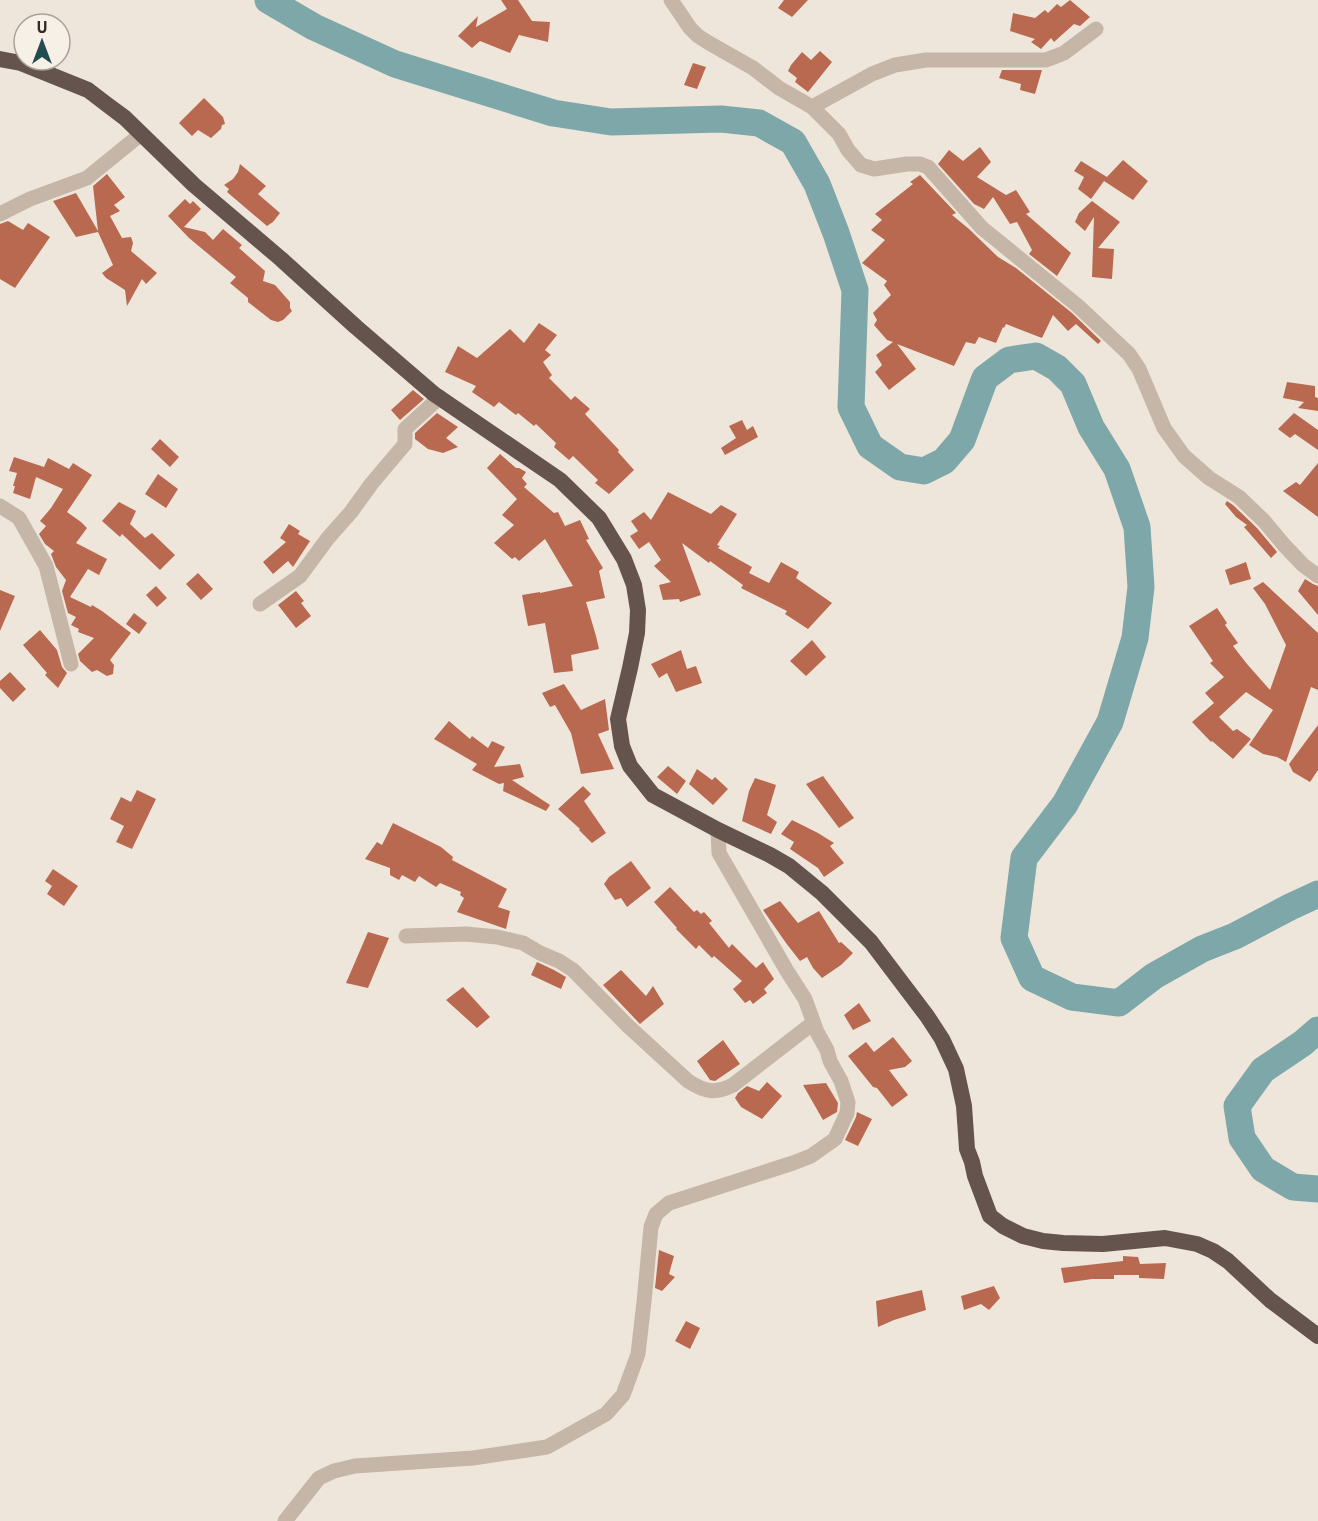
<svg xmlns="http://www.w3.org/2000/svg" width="1318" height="1521" viewBox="0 0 1318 1521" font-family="'IBM Plex Sans',sans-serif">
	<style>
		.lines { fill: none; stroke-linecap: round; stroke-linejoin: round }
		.river { stroke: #7da7a9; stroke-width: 27 }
		.building { fill: #b9694f }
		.minor { stroke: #c5b6a8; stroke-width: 15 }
		.trunk { stroke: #64544d; stroke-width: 16 }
	</style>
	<rect width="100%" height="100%" fill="#efe6db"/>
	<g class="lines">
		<path class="river" d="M268,0L314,27L395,64L553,113L611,122L721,119L759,123L793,142L817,184L836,233L855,290L851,407L870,446L900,467L924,471L944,461L962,440L985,378L1009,360L1036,356L1057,368L1073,384L1091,427L1117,469L1137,527L1141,587L1135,638L1110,722L1065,804L1024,858L1014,938L1032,978L1072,997L1119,1003L1154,976L1202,949L1235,936L1290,907L1318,894
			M1318,1030L1303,1043L1263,1070L1237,1106L1242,1138L1263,1169L1293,1187L1318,1189"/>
	</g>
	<path class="building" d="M501,0H518L532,21L550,22L548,42L519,35L510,53L480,41L472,48L458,36L478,16L476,27L507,9Z
		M784,0H808L792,17L778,8Z
		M1070,0L1090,17L1080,26L1074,24L1054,42L1051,38L1041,49L1031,42L1035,39L1010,31L1013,13L1035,18L1045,10L1048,13L1057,4L1061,7Z
		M820,51L832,62L808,92L795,82L797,78L788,71L791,65L802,52L811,60Z
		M693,63L706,67L697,89L684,85Z
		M1002,70H1042L1035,94L1020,90L1021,84L999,78Z
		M204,98L223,117L225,124L222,125L221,129L211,138L198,130L192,136L179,123Z
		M980,147L991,162L977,177L1006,195L1016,190L1030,212L1026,214L1071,253L1057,276L1029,254L1032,250L1017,222L1010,224L993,197L984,209L974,204L938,164L949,150L963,161Z
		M1123,160L1148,181L1133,200L1104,181L1091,199L1078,189L1084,177L1074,171L1081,161L1107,177L1106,178Z
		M240,164L266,186L258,194L280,213L273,222L267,226L227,192L229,189L224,185L233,179L238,172Z
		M107,174L125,197L114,205L120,211L110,216L122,238L131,237L133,243L131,251L157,273L146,284L142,279L127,306L125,290L106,278L102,273L113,265L98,232L76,237L53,201L76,193L98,231L93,186Z
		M920,175L956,213L952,215L969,229L998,257L1016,268L1072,313L1101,341L1098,344L1076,324L1068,331L1053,315L1042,338L1006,324L1004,328L1003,327L996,343L979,337L975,344L966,342L954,366L897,344L916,369L889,390L875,372L882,365L876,355L893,342L887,340L874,325L877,320L873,313L891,295L884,285L887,281L862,263L885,240L871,230L882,220L875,214L913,184L910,182Z
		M185,199L190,204L193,201L201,209L184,227L205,232L213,240L223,229L242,245L239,248L265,271L263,281L275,285L290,302V308L292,311L283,320L278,322L271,320L248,302V298L230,283L236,277L189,238L168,216Z
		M1092,201L1120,222L1098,248L1114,249L1112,279L1092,277L1094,217L1085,231L1075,222L1079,213Z
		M8,221L23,230L28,223L50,237L15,288L0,279V224Z
		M539,323L557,335L545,350L551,355L543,362L552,375L549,378L571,400L575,396L590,409L585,414L619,450L618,452L634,470L609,494L595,483L598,480L573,456L569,460L554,447L556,443L536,424L534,426L518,413L516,415L499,402L494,407L472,392L476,386L445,372L458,346L477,358L510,329L524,343Z
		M1287,382L1315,386V397L1318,398V411L1298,408L1304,402L1283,398Z
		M413,390L424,399L400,420L391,410Z
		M437,413L458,427L446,438L458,447L443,453L428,449L415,439V433Z
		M1294,413L1318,430V450L1295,434L1290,438L1278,429Z
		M742,420L747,430L753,426L758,437L725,455L721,448L736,438L729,426Z
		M160,439L179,457L170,467L151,449Z
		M500,454L516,468H519L526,472L522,478L527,484L524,487L554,513L558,512L565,526L580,520L589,539L586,540L603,568L599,571L605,598L586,602L596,636L599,649L571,655L573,671L554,673L545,623L528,626L522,595L540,592V593L573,586L545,539L519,561L515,557L512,559L494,543L514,525L502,515L517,499L487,468Z
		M14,457L44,467L48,458L69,469L73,463L92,475L67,512L81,522L87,528L76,543L107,559L99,575L88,569L70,597L91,607L92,605L102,611L131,633L110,660L114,665L113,674L107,676L97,670L92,672L80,661L78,654L94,638L78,632L79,629L71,625L76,617L68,613L62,591L66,580L56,567L51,554L54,551L45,544L39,534L46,526L40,521L51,508L63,489L36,477L30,499L13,493L15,486H13L17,473L9,471Z
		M1318,463V517L1283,491L1296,482L1300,485Z
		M158,474L178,489L166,508L145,494Z
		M668,492L711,514L721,505L737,514L717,545L720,546L718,548L752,567L749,573L769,583L781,562L799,572L796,578L832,603L808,629L785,614L787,611L741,588L743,585L710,561L709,563L682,543L701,595L680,602L679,599L663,600L659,585L671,582L654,566L661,560L649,542L639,549L630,536L638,531L631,521L644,512L651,520Z
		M1227,501L1233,505L1257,528L1277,552L1271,558L1244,527L1247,525L1236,517L1225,504Z
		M119,502L136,511L130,524L145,538L152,533L175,555L160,570L122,534L120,537L102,521Z
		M289,524L300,531L298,534L310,541L293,567L288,561L273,574L263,562L286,542L280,538Z
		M1246,562L1251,579L1230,585L1225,570Z
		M198,573L213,589L201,600L186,584Z
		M1305,579L1313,584L1318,586V615L1298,591Z
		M1263,582L1318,633V690L1311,687L1286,762L1277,757L1263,754L1249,745L1273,710L1246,692L1219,717L1233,731L1237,729L1251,739L1233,759L1212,741L1211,742L1192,722L1214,703L1205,693L1224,677L1210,663L1213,661L1189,626L1217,608L1227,623L1225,625L1238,643L1233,646L1247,664L1270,690L1286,645L1265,604L1253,588Z
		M156,586L167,598L157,607L146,595Z
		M0,590L15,596L0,631Z
		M296,591L304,601L301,603L311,616L296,628L278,605Z
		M134,613L147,623L139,634L126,624Z
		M40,630L57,650L62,667L67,673L58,688L45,675L47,673L23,645Z
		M812,640L826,657L806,676L790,661Z
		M681,650L687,669L696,666L702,683L676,692L667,673L659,678L651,664Z
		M10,672L26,689L13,702L0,688V681Z
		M564,684L581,710L605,699L609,730L598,734L614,769L581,774L571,733L555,705L550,707L542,693Z
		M449,721L470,739L472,736L488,748L492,741L505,747L494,767L520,764L524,777L512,780L550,805L546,811L503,791L504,783L499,784L472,770L477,764L434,739Z
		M1318,725V770L1310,782L1293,772L1289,764Z
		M668,766L686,781L677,794L657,777Z
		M697,769L712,780L715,777L728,789L713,805L689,784Z
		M823,776L854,818L839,828L806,784Z
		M755,778L776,785L767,815L777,822L771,834L742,821L749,791Z
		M583,786L591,794L584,801L606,833L592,843L579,830L580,829L558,809Z
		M137,790L156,799L132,849L116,842L124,826L110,819L121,797L131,802Z
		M792,820L818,833L834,843L830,846L844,863L824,877L818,868L790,849L794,842L781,834Z
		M393,823L441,847L453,857L452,860L507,889L498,907L510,911L506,929L457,912L464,898L460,895L461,892L440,883L436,887L419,876L415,882L402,875L399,880L390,875V868L365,859L377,842L382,845Z
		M631,861L651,888L627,907L621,898L615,900L604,884L609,877Z
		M53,869L78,886L64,906L47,894L52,886L45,881Z
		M670,887L694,912L697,910L701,914L704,912L712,921L709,923L729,948L732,944L756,968L763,962L774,979L764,989L767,993L753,1004L750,1000L745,1003L733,989L742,981L714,956L712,958L699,945L696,949L676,929L677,928L654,902Z
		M780,901L798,923L819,911L839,943L841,942L853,953L841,965L822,978L813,968L807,957L800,961L786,943L763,910Z
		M368,932L389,938L368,988L346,983Z
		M537,962L554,970L566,977L561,989L531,975Z
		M621,970L646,996L653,986L664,1004L640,1024L603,985Z
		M463,987L490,1017L477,1028L446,1000Z
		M859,1003L871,1021L853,1030L844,1015Z
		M893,1037L912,1061L905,1067L889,1070L908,1095L892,1107L877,1088L873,1087L848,1056L866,1042L874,1052Z
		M723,1040L740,1064L715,1081L710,1080L697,1061Z
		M767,1082L782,1096L762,1119L741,1107L735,1098L738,1093L747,1086L759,1091Z
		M826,1083L838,1103L837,1112L823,1120L803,1085Z
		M857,1112L872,1119L858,1146L845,1140L856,1117Z
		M659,1250L674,1256L669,1274L675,1277L662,1291L655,1288Z
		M1123,1256L1138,1257L1140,1264L1166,1263L1164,1279L1139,1278V1275H1114V1279H1092L1064,1283L1061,1268L1123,1261Z
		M994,1286L1000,1298L989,1310L981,1304L964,1310L961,1296Z
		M922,1290L926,1310L894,1320L878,1327L876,1301Z
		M686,1321L700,1328L690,1349L675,1341Z"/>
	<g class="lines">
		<path class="minor" d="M671,0L690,28L698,36L709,43L753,68L779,88L812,107L839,134L848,150L861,165L874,169L907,164H920L928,167L982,228L1078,306L1129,354L1139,369L1164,428L1184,456L1209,478L1239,497L1264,521L1284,545L1303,565L1318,576
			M812,107L872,74L895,65L926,60H1046L1064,53L1096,29
			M0,214L30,199L87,178L141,134
			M0,506L19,518L46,566L71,664
			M260,604L300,576L328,538L351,512L372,483L405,444V429L440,397
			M406,936L466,934L497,937L523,943L540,953L559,961L573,970L628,1026L688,1081C705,1092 715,1094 733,1085L813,1023
			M285,1521L319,1478L334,1471L355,1466L473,1458L547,1447L606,1414L623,1395L638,1354L644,1302L651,1227L656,1214L669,1203L793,1163L811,1156L835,1139L847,1113L848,1102L841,1081L830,1061L827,1050L817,1032L805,999L787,971L719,853L718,830"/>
		<path class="trunk" d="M0,59L21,63L88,90L105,103L125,118L194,185L281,259L356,327L434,394L560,480L599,518L624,559L634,585L638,610L637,633L630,668L618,719L622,746L630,766L653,795L718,830L770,855L789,866L822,893L871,942L927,1016L942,1039L956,1069L964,1106L967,1149L972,1162L975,1176L990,1216L1003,1226L1023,1236L1043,1241L1063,1243L1103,1244L1165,1238L1197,1244L1213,1251L1228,1261L1270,1300L1318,1336"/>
	</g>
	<g transform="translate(42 42)"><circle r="28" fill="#f7f0e7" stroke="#a9a19b" stroke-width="1.5"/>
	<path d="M0-4.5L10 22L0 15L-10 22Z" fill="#224d50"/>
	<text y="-9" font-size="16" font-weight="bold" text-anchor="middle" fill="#332b28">U</text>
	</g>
</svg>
